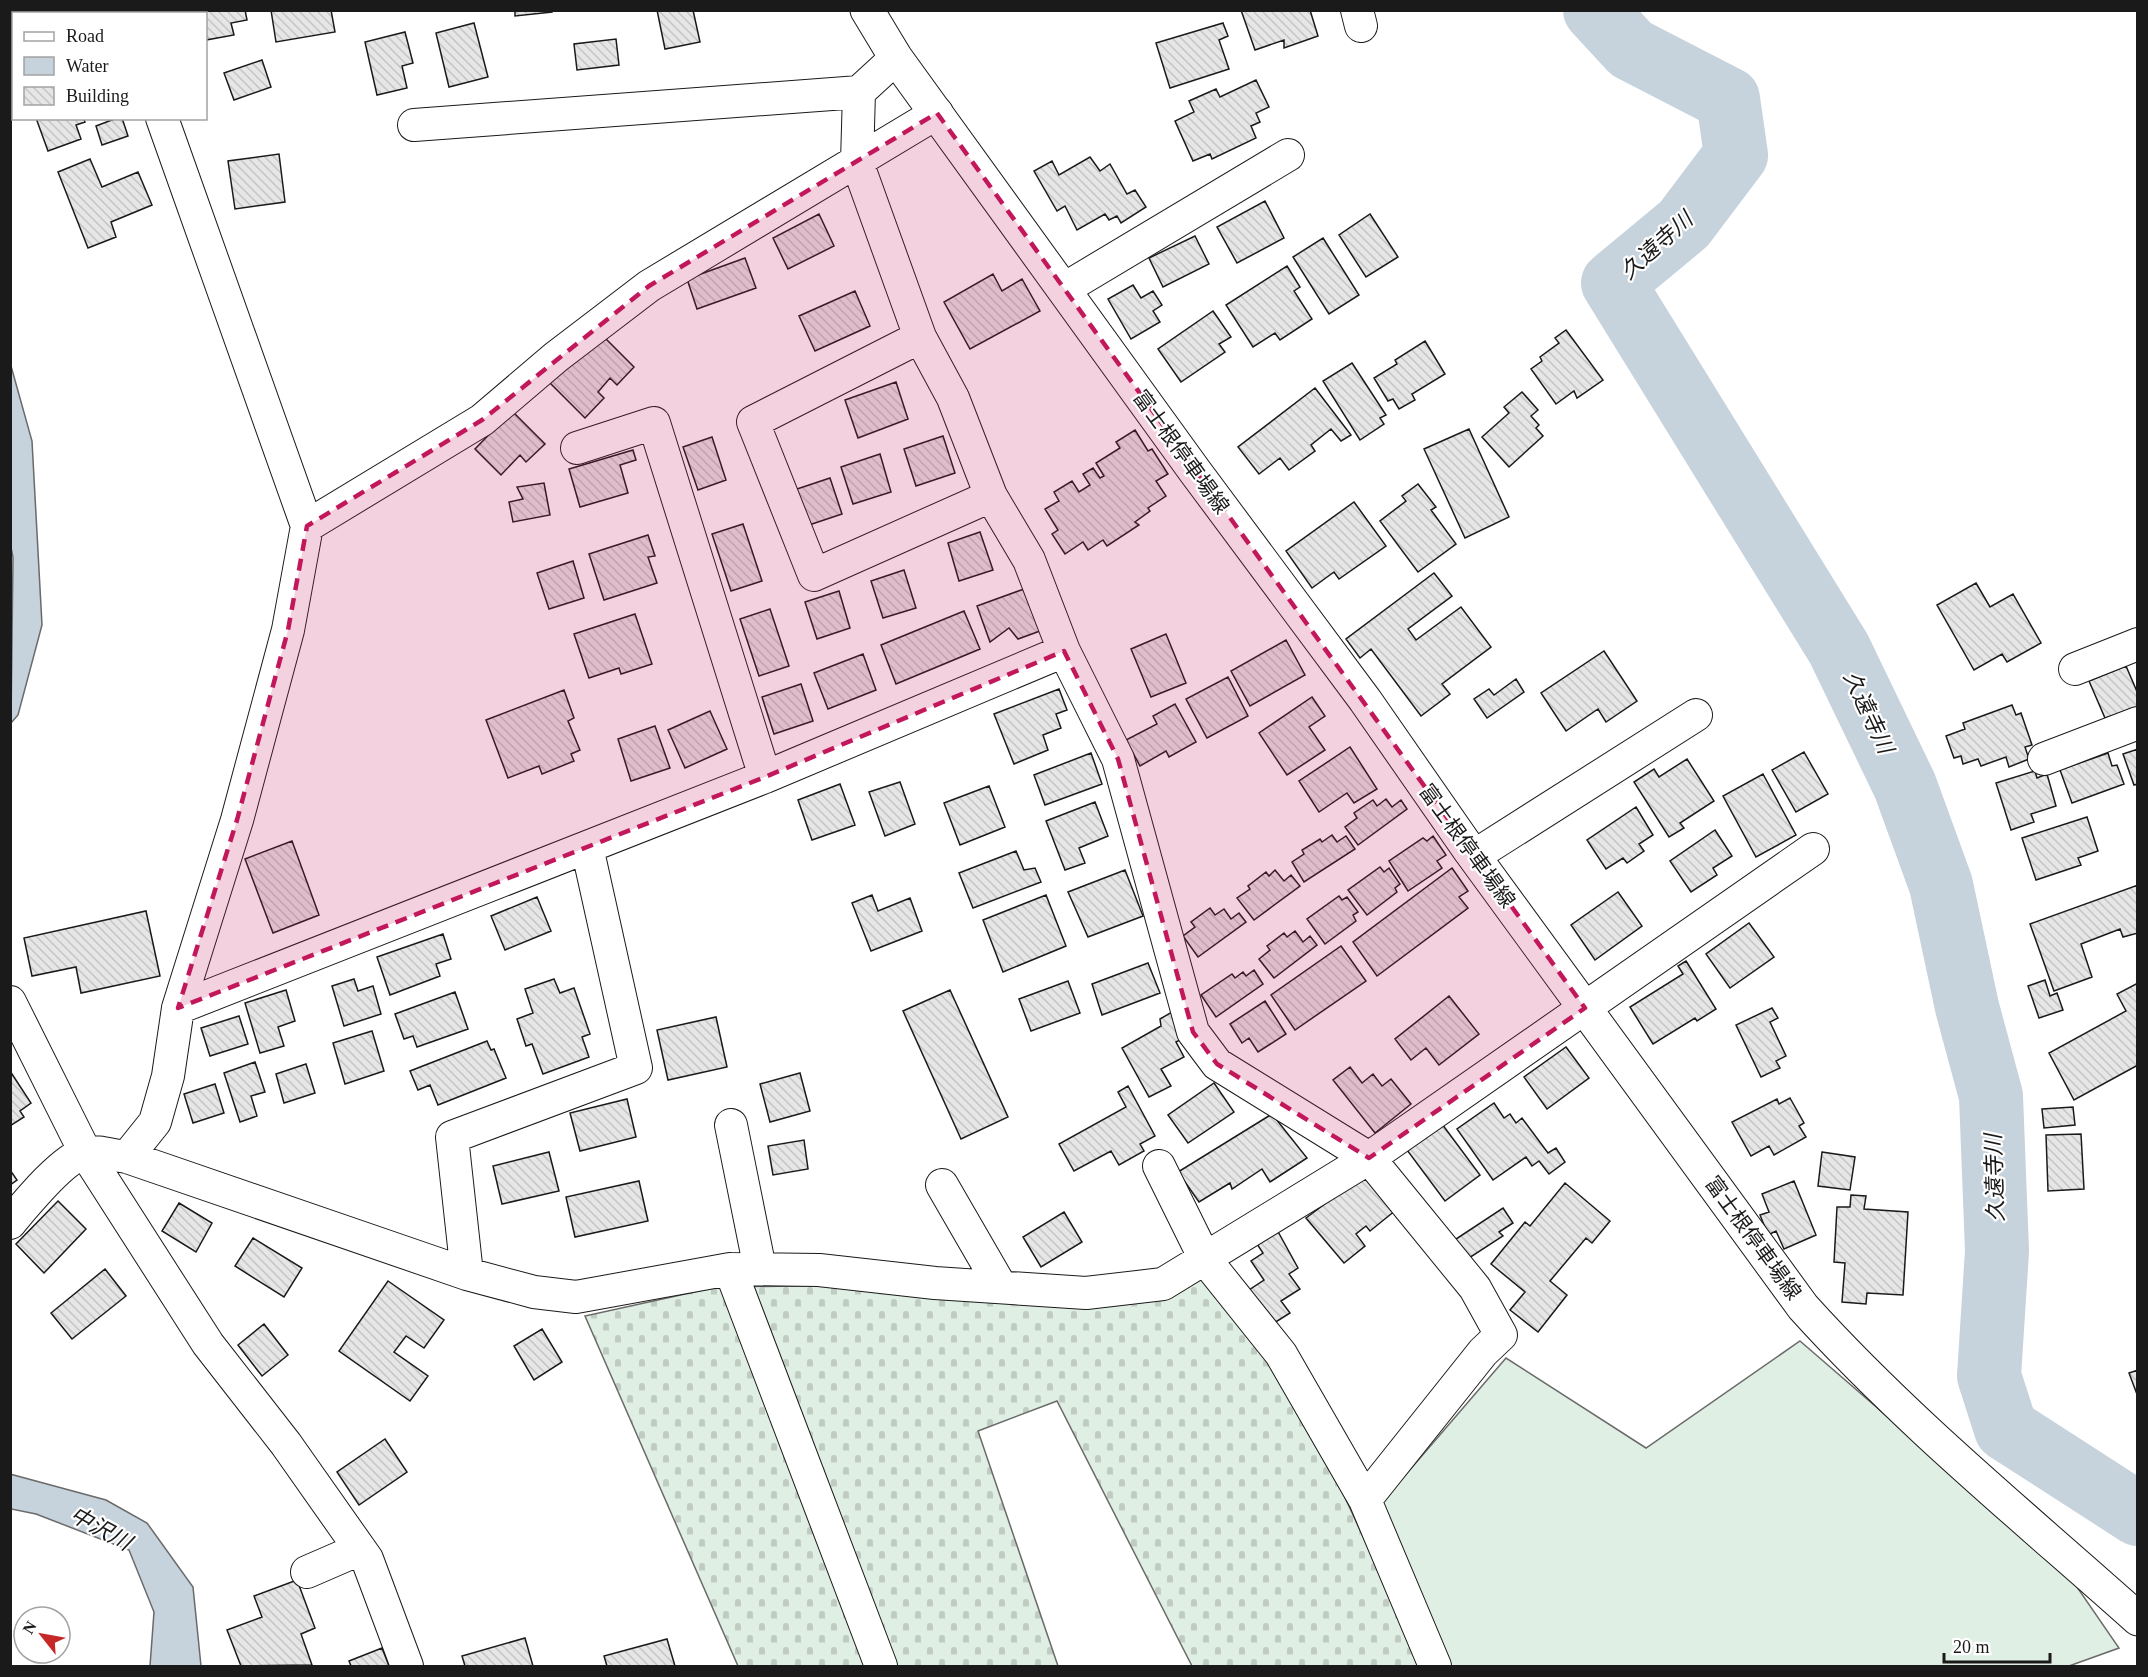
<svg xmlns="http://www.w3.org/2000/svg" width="2148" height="1677" viewBox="0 0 2148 1677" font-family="'Times New Roman','Noto Sans JP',serif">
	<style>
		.cemetery { fill: url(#cemetery-stones); stroke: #6a6a6a; stroke-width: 1.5 }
		.garden { fill: #e0efe3; stroke: #6a6a6a; stroke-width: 1.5 }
		.water { fill: #c6d2dc; stroke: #6a6a6a; stroke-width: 1.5 }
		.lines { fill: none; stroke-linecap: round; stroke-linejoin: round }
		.river { stroke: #c6d2dc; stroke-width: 64 }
		.building { fill: url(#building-back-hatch); stroke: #1a1a1a; stroke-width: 1.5 }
		.minor-casing { stroke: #1a1a1a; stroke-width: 34 }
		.secondary-casing { stroke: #1a1a1a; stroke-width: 35 }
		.minor { stroke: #fff; stroke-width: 32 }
		.secondary { stroke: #fff; stroke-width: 33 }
		.marked { fill: #c2185b; fill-opacity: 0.2; stroke: #c2185b; stroke-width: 4.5; stroke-dasharray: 12 8; stroke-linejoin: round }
		.labels { text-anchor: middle; stroke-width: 4.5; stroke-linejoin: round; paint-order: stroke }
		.street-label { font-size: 21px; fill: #1a1a1a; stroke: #fff }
		.water-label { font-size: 22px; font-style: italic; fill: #1a1a1a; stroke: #fff }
	</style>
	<defs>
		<pattern id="cemetery-stones" width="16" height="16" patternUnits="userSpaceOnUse" patternTransform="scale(1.5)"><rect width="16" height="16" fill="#e0efe3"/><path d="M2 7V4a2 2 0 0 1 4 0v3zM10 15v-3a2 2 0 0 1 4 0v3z" fill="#c0ccc2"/></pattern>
		<pattern id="building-back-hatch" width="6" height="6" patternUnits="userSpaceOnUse" patternTransform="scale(1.5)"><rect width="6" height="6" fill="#e6e6e6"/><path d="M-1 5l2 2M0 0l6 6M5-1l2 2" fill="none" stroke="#c5c5c5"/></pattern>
	</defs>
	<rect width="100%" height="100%" fill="#fff"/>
	<path class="cemetery" d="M1219,1266L1341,1489L1423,1666H1192L1057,1401L978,1431L1058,1666H738L585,1316L717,1287L866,1285L1148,1295Z"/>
	<path class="garden" d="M1800,1341L2066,1571L2119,1648L2069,1666H1442L1371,1515L1506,1358L1646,1448Z"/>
	<path class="water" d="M11,366L32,441L42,625L18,715L11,723L13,557L10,543Z
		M10,1474L106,1500L147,1523L193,1587L201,1666H150L154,1612L129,1550L36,1514L11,1509Z"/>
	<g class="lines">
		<path class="river" d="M1595,10L1631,49L1728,99L1736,155L1684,224L1613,283L1839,649L1905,786L1941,885L1967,1007L1991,1096L1997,1251L1989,1376L2006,1429L2138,1514"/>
	</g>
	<path class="building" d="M179,10H245L247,20L231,23L234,35L206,40V14H173Z
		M271,10H331L335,32L276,42Z
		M515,10H552V12L515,16Z
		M657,10H693L700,42L665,49Z
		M1241,10H1310L1318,36L1284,48V40L1255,50Z
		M474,23L488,77L449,87L436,33Z
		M1223,23L1228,36L1219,40L1229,69L1170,88L1156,43Z
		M405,32L413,63L402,66L407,88L377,95L365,42Z
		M616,39L619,65L577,70L574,44Z
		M262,60L271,87L234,100L224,73Z
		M1256,80L1269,107L1256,113L1260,122L1251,126L1256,138L1212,159L1210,154L1193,161L1175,121L1194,112L1189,101L1216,89L1220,97Z
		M36,118H83L85,122L76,125L81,139L48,151Z
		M117,118H122L128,136L102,145L96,126Z
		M279,154L285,202L235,209L228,161Z
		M1090,157L1100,171L1110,164L1127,194L1135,190L1146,207L1121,223L1117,216L1109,220L1105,214L1077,230L1065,206L1057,211L1034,171L1052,161L1059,175Z
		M90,159L102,187L138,172L152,205L111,222L116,237L88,248L58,172Z
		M1265,201L1284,238L1237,263L1217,227Z
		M819,214L834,246L788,269L773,238Z
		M1370,214L1398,257L1366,277L1339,235Z
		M1195,236L1209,264L1163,287L1149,258Z
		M1323,238L1359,295L1329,314L1293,257Z
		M745,258L756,288L697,309L687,279Z
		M1287,266L1300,287L1294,291L1312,319L1280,340L1275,333L1253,347L1226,305Z
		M993,274L1002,291L1022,279L1040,311L970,349L944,302Z
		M1133,285L1141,298L1153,291L1162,305L1153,311L1160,322L1131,339L1108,299Z
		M855,291L870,326L815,351L799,316Z
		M1213,311L1231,337L1219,344L1225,352L1181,382L1158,349Z
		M1566,330L1603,380L1577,398L1574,391L1556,404L1531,369L1542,361L1540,357L1559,343L1555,338Z
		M599,332L634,367L617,385L610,378L598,392L604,398L585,418L549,382Z
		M1425,341L1445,374L1412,394L1415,400L1399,409L1393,399L1388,401L1374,378L1397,364L1395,360Z
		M1352,363L1386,415L1380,418L1384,424L1360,440L1323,381Z
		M896,382L908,419L858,438L845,400Z
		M1315,388L1351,435L1341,441L1331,429L1311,445L1315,451L1289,470L1280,458L1259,474L1238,447Z
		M1522,392L1538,410L1531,416L1539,425L1536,428L1543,436L1509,467L1482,437L1509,413L1504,407Z
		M512,411L545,444L526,462L520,455L501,475L475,449Z
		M1469,429L1509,517L1465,538L1424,449Z
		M1135,430L1148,451L1152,449L1168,474L1156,481L1166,496L1148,508L1150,511L1135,522L1139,525L1107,546L1103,540L1088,550L1083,542L1065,554L1052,534L1058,530L1045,509L1059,501L1054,492L1072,481L1079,492L1090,485L1083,474L1093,468L1100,478L1104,476L1096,463L1120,448L1116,442Z
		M943,436L955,473L916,486L904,449Z
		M712,437L726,480L698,490L683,447Z
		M633,450L636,460L620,465L628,493L580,507L569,469Z
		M880,454L891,492L853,504L841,467Z
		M830,478L842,514L803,527L791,491Z
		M544,483L550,515L513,522L509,502L523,499L517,487Z
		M1418,484L1436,507L1431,510L1456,544L1418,572L1380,521L1406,501L1402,496Z
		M1354,502L1386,546L1339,579L1334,572L1312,588L1286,551Z
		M743,524L762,581L731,591L712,534Z
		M980,532L993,570L959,581L948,543Z
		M648,535L655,556L648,557L657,583L604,600L589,554Z
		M573,561L584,598L549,609L537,573Z
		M904,570L916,608L883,618L871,581Z
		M1434,573L1452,596L1408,629L1416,640L1461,607L1491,647L1442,684L1450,694L1421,716L1371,649L1360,658L1346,639Z
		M1976,583L1990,607L2013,594L2041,643L2007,662L2002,654L1974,670L1937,605Z
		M1024,589L1040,631L1018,639L1009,628L990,642L977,606Z
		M839,591L850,628L817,639L805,602Z
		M770,609L789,666L759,676L740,619Z
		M964,611L980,649L896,684L881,645Z
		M635,614L652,664L621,674L619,668L589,678L574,634Z
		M1166,634L1186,683L1151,697L1131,649Z
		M1286,640L1305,675L1250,706L1231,671Z
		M1604,651L1637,701L1606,722L1598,709L1566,731L1541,693Z
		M863,654L876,690L828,709L814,673Z
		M2126,666L2138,694V708L2105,718L2089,681Z
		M1228,677L1248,716L1207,738L1186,699Z
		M1516,679L1524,692L1487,718L1474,699L1489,689L1494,695Z
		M801,684L813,721L774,734L762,697Z
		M1059,689L1067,710L1056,714L1061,728L1043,735L1048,750L1014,764L994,714Z
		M564,690L574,718L568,721L580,750L571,754L574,761L542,774L539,766L508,778L486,720Z
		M1312,697L1325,716L1309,727L1325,750L1287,775L1259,733Z
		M1175,704L1196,742L1169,757L1166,751L1140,766L1126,740L1157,724L1153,716Z
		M2012,705L2016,715L2021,713L2032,745L2025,747L2029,759L2009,767L2006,757L1981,766L1978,759L1963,764L1961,756L1954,758L1946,736L1965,729L1963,723Z
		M710,711L727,749L685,768L668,730Z
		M655,726L670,768L631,781L618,739Z
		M1350,747L1377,789L1354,803L1347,793L1319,812L1299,781Z
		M2138,749V784L2134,785L2123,754Z
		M1804,752L1828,794L1796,812L1772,770Z
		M1091,753L1102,784L1045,805L1034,775Z
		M2108,753L2112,766L2117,765L2124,784L2072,803L2060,770Z
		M1687,759L1714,801L1680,823L1684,828L1669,837L1634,782L1654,769L1659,777Z
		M2035,771L2037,778L2047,774L2056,806L2031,814L2034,822L2011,830L1996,783Z
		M1763,774L1796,835L1756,857L1723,796Z
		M900,782L915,824L885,836L869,792Z
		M840,784L855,825L812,840L798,800Z
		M989,786L1005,827L960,845L944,803Z
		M1386,799L1392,807L1401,800L1407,809L1358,845L1345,827L1357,818L1354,813L1373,800L1377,806Z
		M1095,802L1108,836L1079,848L1085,863L1065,870L1046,821Z
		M1636,807L1653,835L1639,844L1644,851L1627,863L1623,858L1606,869L1587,840Z
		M2087,817L2098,851L2078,858L2081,865L2036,880L2022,838Z
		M1715,830L1732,856L1713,868L1717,875L1691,892L1670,861Z
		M1332,835L1337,842L1346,836L1355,849L1304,882L1292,862L1304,854L1302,850L1320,839L1322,842Z
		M1433,836L1446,855L1437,861L1442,868L1408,891L1389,861L1423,838L1427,841Z
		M292,841L319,915L273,933L245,859Z
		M1016,851L1024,870L1035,868L1041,882L973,908L959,873Z
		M1380,867L1384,872L1389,868L1400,884L1395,888L1397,892L1367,915L1348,890Z
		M1452,868L1468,891L1459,897L1468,908L1377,976L1353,942Z
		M1125,870L1143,916L1088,937L1068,892Z
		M1275,870L1284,881L1291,875L1300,886L1254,920L1237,898L1250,889L1248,886L1266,872L1269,876Z
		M2138,885V933L2123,937L2120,929L2081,944L2092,977L2054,991L2030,924Z
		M1618,892L1642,926L1595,960L1571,925Z
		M872,895L878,911L910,898L922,931L871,951L852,903Z
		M1046,895L1066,946L1003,972L983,920Z
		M1339,896L1342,900L1347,897L1358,912L1353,915L1356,921L1325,944L1307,919Z
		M537,897L551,931L505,950L491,916Z
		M1210,908L1215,915L1224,909L1231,919L1239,913L1246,922L1198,957L1183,936L1195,927L1191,922Z
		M146,911L160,976L81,993L76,967L32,976L24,938Z
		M1749,923L1774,957L1730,988L1706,954Z
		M1295,931L1303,942L1310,936L1317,945L1274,978L1259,959L1270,950L1267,946L1284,933L1287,937Z
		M443,934L451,959L436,964L440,976L390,995L377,957Z
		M1341,946L1366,981L1295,1030L1271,995Z
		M1686,961L1716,1009L1697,1021L1695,1018L1653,1044L1630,1007L1683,974L1678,966Z
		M1148,963L1160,993L1102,1015L1092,984Z
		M1254,970L1263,984L1216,1017L1201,995L1232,974L1235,978L1243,972L1246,976Z
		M354,979L358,991L373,986L381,1014L344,1026L332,986Z
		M554,979L560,993L574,988L590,1034L582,1037L589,1057L543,1074L532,1044L526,1046L517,1019L533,1013L525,989Z
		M2045,980L2050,996L2057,993L2063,1010L2039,1018L2028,986Z
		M1068,981L1080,1013L1031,1031L1019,999Z
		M2138,983V1065L2074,1100L2049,1053L2126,1011L2117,994Z
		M286,990L295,1021L278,1027L284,1046L260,1053L245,1003Z
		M950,990L1008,1117L961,1139L903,1011Z
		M455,992L468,1029L417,1047L413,1036L404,1039L395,1014Z
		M1449,996L1479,1034L1439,1065L1426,1048L1411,1060L1395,1039Z
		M1265,1001L1286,1034L1258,1052L1249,1038L1242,1043L1230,1024Z
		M1772,1008L1778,1018L1770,1022L1786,1056L1776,1061L1780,1068L1761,1077L1736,1025Z
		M1172,1012L1185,1037L1176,1042L1184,1057L1161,1069L1171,1086L1149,1097L1122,1048L1161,1026L1160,1019Z
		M239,1016L248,1044L210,1056L201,1028Z
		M716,1017L727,1067L668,1080L657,1030Z
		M372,1031L384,1071L345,1084L333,1043Z
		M487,1041L491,1050L494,1049L506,1078L438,1105L430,1085L418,1090L410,1071Z
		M1566,1047L1589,1078L1547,1109L1524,1077Z
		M255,1062L265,1092L251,1096L257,1116L240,1122L224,1073Z
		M306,1064L315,1093L284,1103L276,1074Z
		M1350,1067L1362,1083L1373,1074L1382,1086L1391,1079L1411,1104L1375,1133L1333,1080Z
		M10,1071L31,1103L20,1111L24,1117L10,1126Z
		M800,1073L810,1111L770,1122L760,1084Z
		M1214,1083L1234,1112L1188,1143L1168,1115Z
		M215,1084L224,1113L193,1123L184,1094Z
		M1128,1086L1155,1136L1140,1144L1144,1151L1119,1165L1111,1151L1074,1171L1059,1144L1126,1107L1118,1092Z
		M1790,1098L1804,1123L1799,1126L1806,1137L1774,1155L1769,1146L1751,1156L1732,1122L1777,1099L1779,1104Z
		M627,1099L636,1137L580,1151L570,1113Z
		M1494,1103L1504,1118L1510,1114L1516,1123L1522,1118L1548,1153L1556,1148L1565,1162L1549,1174L1539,1161L1532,1166L1526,1157L1493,1180L1457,1129Z
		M2073,1107L2075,1125L2044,1128L2042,1109Z
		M1272,1114L1307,1158L1270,1182L1262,1169L1232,1189L1230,1183L1199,1202L1178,1172Z
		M1442,1124L1480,1175L1445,1201L1407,1150Z
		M2081,1134L2084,1189L2048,1191L2046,1135Z
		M804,1140L808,1169L773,1175L768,1146Z
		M549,1152L559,1191L502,1204L493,1166Z
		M1822,1152L1855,1157L1850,1190L1818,1186Z
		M10,1170L17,1180L10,1185Z
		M1365,1174L1396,1210L1370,1231L1366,1226L1356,1234L1365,1246L1344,1263L1306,1218Z
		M639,1181L648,1221L575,1237L566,1197Z
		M1794,1181L1816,1235L1784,1249L1776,1231L1768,1235L1760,1215L1769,1212L1762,1194Z
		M1565,1183L1610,1221L1592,1243L1586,1238L1550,1281L1567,1295L1538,1332L1510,1310L1525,1292L1491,1264L1525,1222L1530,1226Z
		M1851,1195L1866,1196L1864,1209L1908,1212L1903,1295L1867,1293L1866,1304L1842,1302L1845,1263L1834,1262L1837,1207H1850Z
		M58,1201L86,1229L44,1273L16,1244Z
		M179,1203L212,1223L196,1252L162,1231Z
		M1503,1208L1513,1223L1499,1232L1503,1236L1466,1260L1453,1241Z
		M1064,1212L1082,1242L1041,1267L1023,1237Z
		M1276,1228L1298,1268L1289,1274L1300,1289L1281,1301L1290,1313L1271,1325L1249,1290L1264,1280L1251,1261L1263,1253L1255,1241Z
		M253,1238L302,1268L284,1297L235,1266Z
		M105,1269L126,1296L72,1339L51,1313Z
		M388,1281L444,1320L424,1348L406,1336L394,1352L428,1376L410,1401L339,1351Z
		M264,1324L288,1355L262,1376L238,1345Z
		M542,1329L562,1362L534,1380L514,1346Z
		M2138,1370V1397L2129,1373Z
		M385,1439L407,1472L359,1505L337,1472Z
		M297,1580L315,1628L301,1634L312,1665L241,1666L227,1630L262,1617L254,1596Z
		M525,1638L533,1666H465L462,1656Z
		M667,1639L675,1666H607L604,1656Z
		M382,1648L389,1666H351L349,1661Z"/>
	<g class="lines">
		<defs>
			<path id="minor" d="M123,10L124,14
				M1357,10L1361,26
				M896,58L859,92L857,162L920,337L953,398L991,496L1029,560L1064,651L1118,759L1193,1032L1217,1064L1369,1158L1475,1288L1501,1335L1483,1352L1365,1500
				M162,118L307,526
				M414,125L859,92
				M1064,289L1288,155
				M920,337L753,422L814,575L991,496
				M577,448L654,423L765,777
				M2075,669L2138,644
				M2044,759L2138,723
				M1474,856L1696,715
				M10,1002L85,1152L208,1344L286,1444L367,1559L407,1666
				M178,1008L765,777L1064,651
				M731,1125L760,1269
				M127,1157L467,1274L534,1292L576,1297L730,1269L819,1270L935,1283L1086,1293L1163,1284L1369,1158L1813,849
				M1159,1166L1205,1259L1281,1354L1365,1500L1435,1666
				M942,1185L1001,1287
				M10,1223C25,1205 63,1158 85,1153C96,1150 115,1156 127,1157L155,1122L168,1076L178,1008L237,820L288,630L307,526L482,420L556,357L649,286L937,113
				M730,1269L881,1666
				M467,1274L452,1137L636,1068L587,847
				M307,1572L360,1549"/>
			<path id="secondary" d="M867,10L896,58L1194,470L1365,700L1470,851L1803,1307C1905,1420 2025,1518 2138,1619"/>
		</defs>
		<use href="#minor" class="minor-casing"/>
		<use href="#secondary" class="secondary-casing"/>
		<use href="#minor" class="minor"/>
		<use href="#secondary" class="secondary"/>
	</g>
	<path class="marked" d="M937,113L1585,1008L1369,1158L1217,1064L1193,1032L1118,759L1064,651L765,777L178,1008L237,820L288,630L307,526L482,420L649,286Z"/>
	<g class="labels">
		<g class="street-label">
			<text transform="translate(1181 452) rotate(54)" y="7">富士根停車場線</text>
			<text transform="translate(1467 846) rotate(54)" y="7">富士根停車場線</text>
			<text transform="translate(1753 1238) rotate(54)" y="7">富士根停車場線</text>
		</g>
		<g class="water-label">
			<text transform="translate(1656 245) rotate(-42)" y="8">久遠寺川</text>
			<text transform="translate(1869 712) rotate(65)" y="8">久遠寺川</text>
			<text transform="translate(1994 1178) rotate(-92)" y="8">久遠寺川</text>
			<text transform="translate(101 1528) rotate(29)" y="8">中沢川</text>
		</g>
	</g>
	<rect width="2148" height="1677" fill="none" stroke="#1a1a1a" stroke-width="24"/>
	<rect x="12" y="12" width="195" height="108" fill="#ffffff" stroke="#a3a3a3" stroke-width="1.5"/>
	<rect x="24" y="32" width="30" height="9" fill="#ffffff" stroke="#a3a3a3" stroke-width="1.5"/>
	<text x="66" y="42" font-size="18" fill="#1a1a1a">Road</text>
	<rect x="24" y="57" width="30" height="18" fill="#c6d2dc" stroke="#a3a3a3" stroke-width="1.5"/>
	<text x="66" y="72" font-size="18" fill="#1a1a1a">Water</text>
	<rect x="24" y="87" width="30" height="18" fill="url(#building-back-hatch)" stroke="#a3a3a3" stroke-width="1.5"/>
	<text x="66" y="102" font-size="18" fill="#1a1a1a">Building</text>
	<g transform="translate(42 1635) rotate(301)"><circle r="28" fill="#ffffff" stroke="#a3a3a3" stroke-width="1.5"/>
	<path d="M0-4.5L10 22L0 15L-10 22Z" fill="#c62828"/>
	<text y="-9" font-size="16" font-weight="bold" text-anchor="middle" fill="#1a1a1a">N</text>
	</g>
	<path d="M1944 1653v9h106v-9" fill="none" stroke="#1a1a1a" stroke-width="3"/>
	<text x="1953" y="1653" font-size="18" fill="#1a1a1a" stroke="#ffffff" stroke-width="4.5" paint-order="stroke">20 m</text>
</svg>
